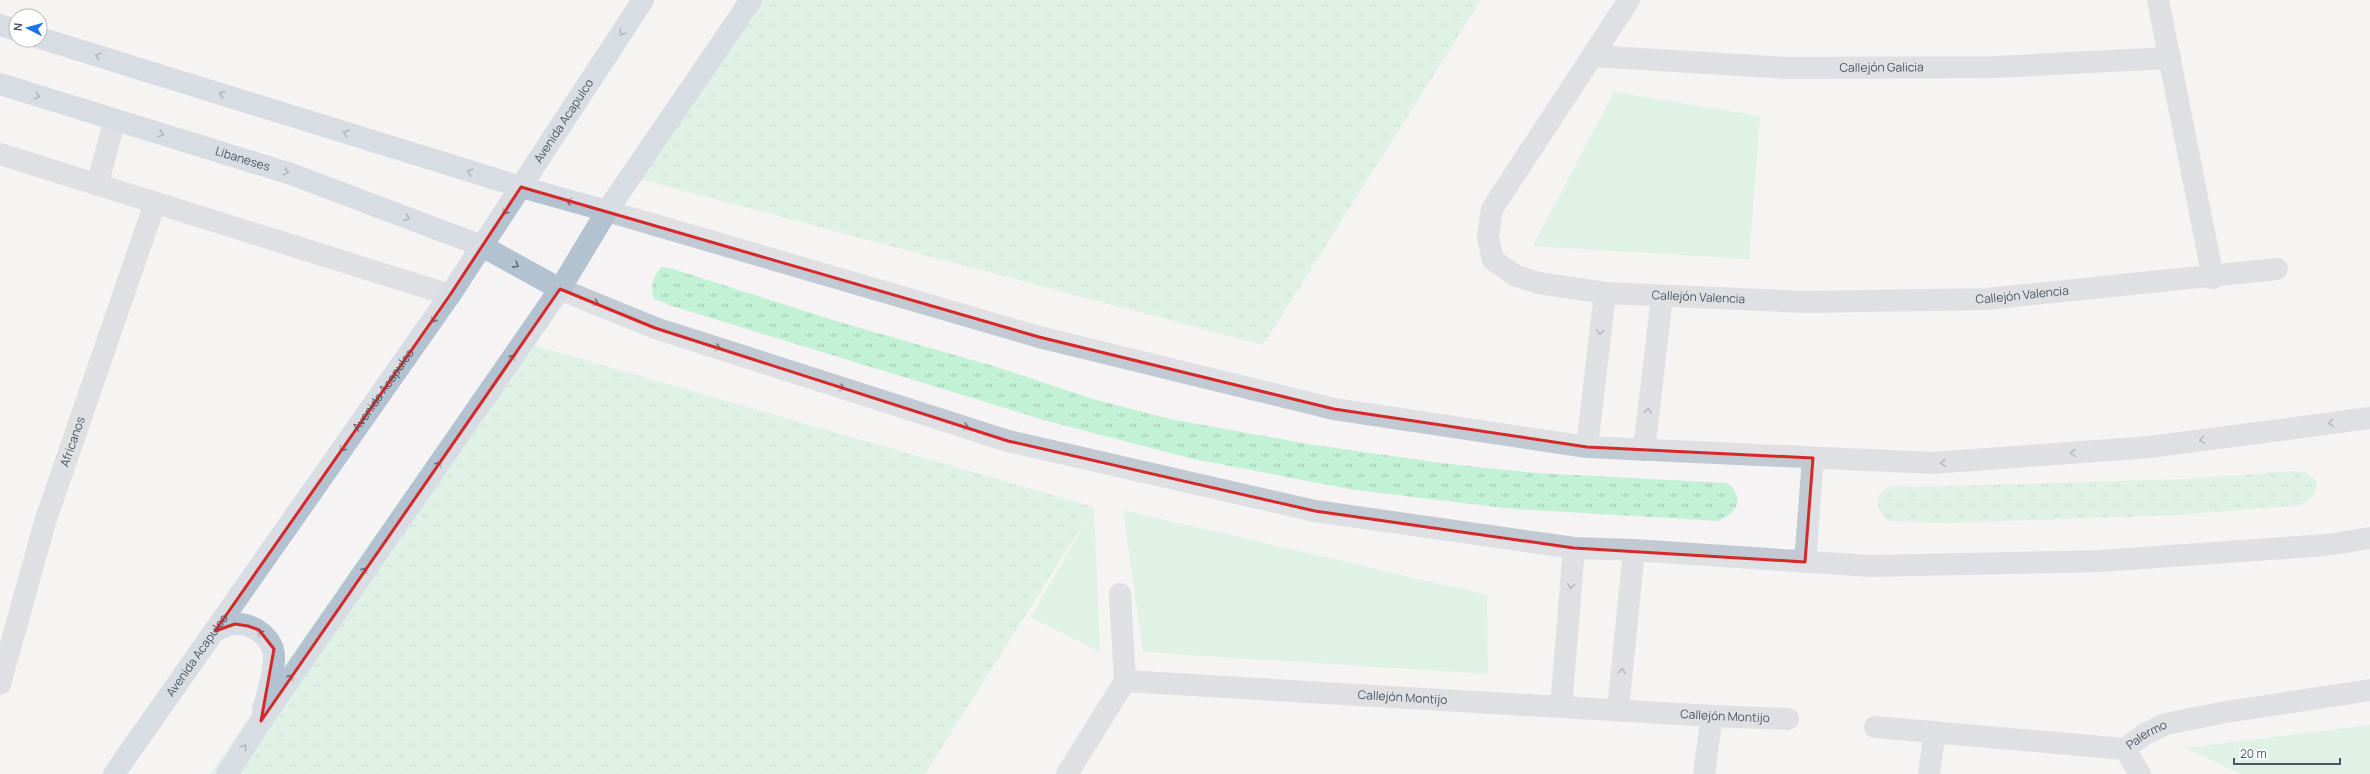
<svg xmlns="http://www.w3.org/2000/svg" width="2370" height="774" viewBox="0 0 2370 774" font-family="Manrope,sans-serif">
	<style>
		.grass { fill: url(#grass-tufts) }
		.green { fill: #c3f1d5 }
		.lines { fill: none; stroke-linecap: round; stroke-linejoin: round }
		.minor { stroke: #c1cad2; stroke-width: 22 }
		.major { stroke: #b3c2d1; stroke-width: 22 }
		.oneway { stroke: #64717d }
		.oneway2 { stroke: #6e7983 }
		.marked { fill: none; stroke: #d62828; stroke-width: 3; stroke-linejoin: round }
		.labels { text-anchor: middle; stroke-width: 3; stroke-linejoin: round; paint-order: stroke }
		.street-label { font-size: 12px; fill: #4a5661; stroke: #fff }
	</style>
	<defs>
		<pattern id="grass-tufts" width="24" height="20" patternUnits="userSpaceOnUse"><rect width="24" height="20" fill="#c3f1d5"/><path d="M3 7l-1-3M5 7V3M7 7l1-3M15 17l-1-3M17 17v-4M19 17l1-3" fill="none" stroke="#a0c6b0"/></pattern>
	</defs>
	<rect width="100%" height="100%" fill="#f5f3f3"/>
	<path class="grass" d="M757,0H1481L1263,345L631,177Z
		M661,267L673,269L836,321L993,366L1093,399L1170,419L1308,444L1448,464L1537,473L1727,483C1746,498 1737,513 1718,521L1514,509L1430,499L1355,490L1193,459L1044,420L672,306L654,299C650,286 653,278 661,267Z
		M512,339L1094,507L925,774H210Z
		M2293,471L2305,472L2316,480C2318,493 2312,498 2302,505L2175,515L2037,520L1946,523L1888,521C1879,512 1877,506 1879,494L1890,486L1919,487L2186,479Z"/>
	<path class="green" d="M1614,92L1760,116L1749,259L1533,246Z
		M1094,507L1100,652L1031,617Z
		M1123,510L1487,595L1488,674L1143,652Z
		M2370,725V774H2242L2185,748Z"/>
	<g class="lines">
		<g class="minor">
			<path id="s1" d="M1629,0L1492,209L1488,237L1493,260L1516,276L1539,283L1605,293L1806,302L1986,299L2277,269"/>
			<path d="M2158,0L2213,278"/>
			<path id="s2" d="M1593,56L1787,68L1995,67L2170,58"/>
			<path d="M0,154L450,295"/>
			<path d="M97,185L115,120"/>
			<path d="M607,211L1039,337L1334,409L1587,447L1932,463L2150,447L2370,418"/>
			<path d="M560,289L655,328L1008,441L1315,511L1574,548L1634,550L1870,566L2100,561L2326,545L2370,538"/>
			<path d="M1587,447L1605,293"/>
			<path d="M1644,450L1662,297"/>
			<path d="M1805,562L1813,458"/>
			<path d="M1120,594L1125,681"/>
			<path id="s3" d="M1125,681L1712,716L1788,719"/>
			<path id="s4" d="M0,684L45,522L155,203"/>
			<path d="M1561,707L1574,548"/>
			<path d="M1618,710L1634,550"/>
			<path id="s5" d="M1875,727L2125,749L2145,734L2166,724L2226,712L2370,690"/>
			<path d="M2125,749L2140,774"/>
			<path d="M1067,774L1125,681"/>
			<path d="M1704,774L1712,716"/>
			<path d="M1929,774L1935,732"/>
		</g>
		<g class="major">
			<path d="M0,25L16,30"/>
			<path d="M40,38L521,187L607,211"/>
			<path id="s6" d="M0,84L291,174L482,246L560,289"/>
			<path d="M215,631C221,628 229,624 235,624C254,623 275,639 274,659C274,675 267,694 263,710"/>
			<path id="s7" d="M114,774L450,295L643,0"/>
			<path d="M227,774L261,721L560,289L607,211L751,0"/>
		</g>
	</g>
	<defs><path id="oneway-chevron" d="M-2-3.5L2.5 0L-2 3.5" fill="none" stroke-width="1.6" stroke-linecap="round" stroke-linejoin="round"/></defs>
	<g class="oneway">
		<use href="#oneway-chevron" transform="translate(622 33) rotate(123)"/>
		<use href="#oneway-chevron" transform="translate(98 56) rotate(-163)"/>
		<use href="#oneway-chevron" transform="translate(222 94) rotate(-163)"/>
		<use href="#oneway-chevron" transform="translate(37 96) rotate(17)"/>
		<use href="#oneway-chevron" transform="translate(346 133) rotate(-163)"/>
		<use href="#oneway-chevron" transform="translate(161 134) rotate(17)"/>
		<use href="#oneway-chevron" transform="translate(286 172) rotate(17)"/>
		<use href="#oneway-chevron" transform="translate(470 172) rotate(-163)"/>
		<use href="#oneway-chevron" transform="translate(569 201) rotate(-164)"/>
		<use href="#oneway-chevron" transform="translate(505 212) rotate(124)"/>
		<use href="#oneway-chevron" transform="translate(407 218) rotate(21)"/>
		<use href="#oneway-chevron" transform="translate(516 265) rotate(28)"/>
		<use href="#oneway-chevron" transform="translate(433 320) rotate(125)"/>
		<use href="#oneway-chevron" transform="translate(513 357) rotate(-55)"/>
		<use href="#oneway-chevron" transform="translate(342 449) rotate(125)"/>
		<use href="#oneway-chevron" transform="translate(439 464) rotate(-55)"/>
		<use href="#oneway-chevron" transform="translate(365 570) rotate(-55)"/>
		<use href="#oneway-chevron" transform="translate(260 633) rotate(-142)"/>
		<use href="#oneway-chevron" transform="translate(291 677) rotate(-55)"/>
		<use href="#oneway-chevron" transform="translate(244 747) rotate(-57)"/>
	</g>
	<g class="oneway2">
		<use href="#oneway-chevron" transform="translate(596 303) rotate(22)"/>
		<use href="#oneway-chevron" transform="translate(1600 332) rotate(96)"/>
		<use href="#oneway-chevron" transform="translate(718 348) rotate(18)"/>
		<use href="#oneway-chevron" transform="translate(842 388) rotate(18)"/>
		<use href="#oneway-chevron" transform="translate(1648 411) rotate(-83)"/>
		<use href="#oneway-chevron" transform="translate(2331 423) rotate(172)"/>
		<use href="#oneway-chevron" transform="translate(966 427) rotate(18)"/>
		<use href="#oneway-chevron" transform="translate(2202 440) rotate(172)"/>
		<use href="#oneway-chevron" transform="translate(2073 453) rotate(176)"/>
		<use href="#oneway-chevron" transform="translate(1943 463) rotate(176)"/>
		<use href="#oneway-chevron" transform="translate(1571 586) rotate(95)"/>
		<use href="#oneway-chevron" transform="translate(1622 671) rotate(-84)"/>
	</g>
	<path d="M0 0H2370V774H0ZM521,187L1039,337L1334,409L1587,447L1813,458L1805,562L1574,548L1315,511L1008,441L655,328L560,289L261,721L274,649L259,630L248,626L235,624L215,631L450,295Z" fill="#f5f3f3" fill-opacity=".55" fill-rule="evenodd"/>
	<path class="marked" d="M521,187L1039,337L1334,409L1587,447L1813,458L1805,562L1574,548L1315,511L1008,441L655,328L560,289L261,721L274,649L259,630L248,626L235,624L215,631L450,295Z"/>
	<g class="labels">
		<g class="street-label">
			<text dy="4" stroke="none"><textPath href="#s2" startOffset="289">Callejón Galicia</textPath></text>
			<text dy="4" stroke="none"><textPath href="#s7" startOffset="793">Avenida Acapulco</textPath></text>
			<text dy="4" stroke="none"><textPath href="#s6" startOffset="254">Libaneses</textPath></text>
			<text dy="4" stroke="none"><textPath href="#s1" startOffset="838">Callejón Valencia</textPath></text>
			<text dy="4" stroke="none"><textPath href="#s1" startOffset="514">Callejón Valencia</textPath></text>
			<text dy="4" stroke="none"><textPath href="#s7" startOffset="469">Avenida Acapulco</textPath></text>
			<text dy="4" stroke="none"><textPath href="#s4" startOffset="253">Africanos</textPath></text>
			<text dy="4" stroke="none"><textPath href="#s7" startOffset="145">Avenida Acapulco</textPath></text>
			<text dy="4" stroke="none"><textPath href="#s3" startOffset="278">Callejón Montijo</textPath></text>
			<text dy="4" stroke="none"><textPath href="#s3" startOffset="601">Callejón Montijo</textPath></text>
			<text dy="4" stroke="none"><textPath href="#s5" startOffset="277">Palermo</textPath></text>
		</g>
	</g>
	<g transform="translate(28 28) rotate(276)"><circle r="19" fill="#ffffff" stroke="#b7bbc0"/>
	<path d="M0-3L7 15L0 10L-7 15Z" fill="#1a73e8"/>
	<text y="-6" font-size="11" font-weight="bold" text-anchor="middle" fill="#4a5661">N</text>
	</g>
	<path d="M2234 758v6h106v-6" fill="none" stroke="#4a5661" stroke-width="2"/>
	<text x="2240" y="758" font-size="12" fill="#4a5661" stroke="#ffffff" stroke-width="3" paint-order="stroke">20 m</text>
</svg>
